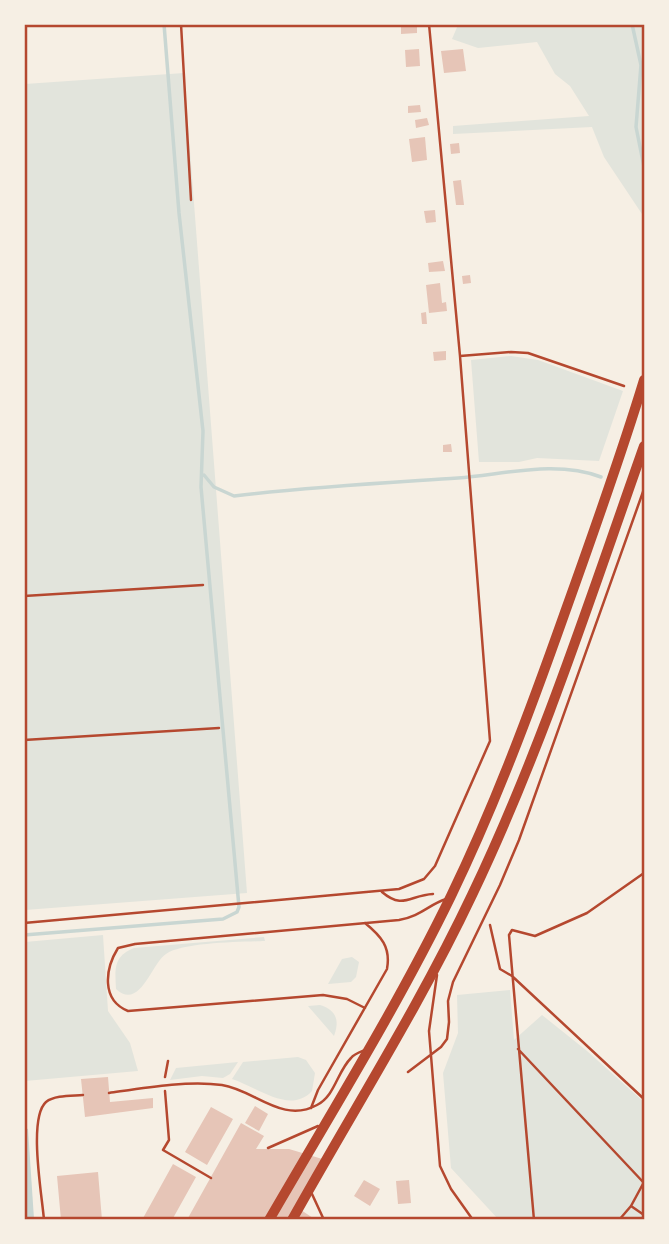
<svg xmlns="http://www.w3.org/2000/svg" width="669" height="1244" viewBox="0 0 669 1244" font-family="'Zilla Slab',serif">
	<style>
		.green { fill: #e2e4dc }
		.water { fill: #c9d6d2 }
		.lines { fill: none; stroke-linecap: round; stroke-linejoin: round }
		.stream { stroke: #c9d6d2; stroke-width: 3.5 }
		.building { fill: #e6c5b7 }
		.path { stroke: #b5482f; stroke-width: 2.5 }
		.service { stroke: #b5482f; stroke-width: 2.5 }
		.motorway { stroke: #b5482f; stroke-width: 10 }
		.neatline { fill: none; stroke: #b5482f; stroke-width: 2.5 }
	</style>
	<rect width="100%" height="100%" fill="#f6efe4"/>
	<path class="green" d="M458,25H644V217L604,157L592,127L453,134V126L589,116L570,86L555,74L537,42L478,48L452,39Z
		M184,73L247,893L25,910V84Z
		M511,356L538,360L623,391L599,461L537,458L519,462H479L471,360Z
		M103,935L108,1011L130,1043L138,1071L25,1081V942Z
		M264,937L265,941C242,942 183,942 166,954C151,964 140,1011 116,989C115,970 113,956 134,948Z
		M352,957L359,962L356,977L351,982L328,984L342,959Z
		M510,990L514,1040L542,1015L587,1051L644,1102V1219H498L451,1168L443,1073L458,1033L457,995Z
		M320,1005C336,1010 340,1020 334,1036L308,1006Z
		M298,1057L306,1060L315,1073L312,1091C290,1115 257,1087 232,1079L243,1062Z
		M238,1062L230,1074L223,1078L202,1076L170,1080L176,1068Z"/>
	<path class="water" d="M25,1128L28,1129L34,1219H25Z"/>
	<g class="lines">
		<path class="stream" d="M632,24L641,65L636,127L644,167
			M204,475L214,487L234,496C309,487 384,483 458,478C506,474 556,460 601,477
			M24,935L223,919L237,912L239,907L201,487L203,431L179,213L164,24"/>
	</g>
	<path class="building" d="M417,24V33L401,34V26Z
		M419,49L420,66L406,67L405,50Z
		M463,49L466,71L444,73L441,51Z
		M420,105L421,112L408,113V106Z
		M427,118L429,125L416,128L415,120Z
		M425,137L427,160L412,162L409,139Z
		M459,143L460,153L451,154L450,144Z
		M461,180L464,205H456L453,181Z
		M435,210L436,222L426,223L424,211Z
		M443,261L445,271L429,272L428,263Z
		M470,275L471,283L463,284L462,276Z
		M440,283L442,303L446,302L447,311L429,313L426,285Z
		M426,312L427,324H422L421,313Z
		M446,351V360L434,361L433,352Z
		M451,444L452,452H443V445Z
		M108,1077L110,1102L153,1098V1108L85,1117L81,1079Z
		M255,1106L268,1114L259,1131L245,1123Z
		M211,1107L233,1119L207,1165L185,1152Z
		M241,1123L264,1136L256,1149H289L329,1161L301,1210L316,1220L188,1218Z
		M173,1164L196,1177L172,1220H142Z
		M98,1172L102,1220H61L57,1176Z
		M364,1180L380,1189L370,1206L354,1196Z
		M409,1180L411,1203L398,1204L396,1181Z"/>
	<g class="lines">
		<path class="path" d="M181,24L191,200
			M460,356L511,352L528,353L624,386
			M24,596L203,585
			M24,740L219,728
			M382,892C403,910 410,895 433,894
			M24,923L399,889L424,879L435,866L490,741L460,356L429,24
			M490,925L500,969L512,976L644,1099
			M518,1049L644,1183
			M165,1077L168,1061
			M165,1091L169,1140L163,1150L211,1178
			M631,1206L644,1215
			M534,1220L509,935L512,930L535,936L587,913L644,873
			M619,1220L631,1206L644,1182"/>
		<path class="service" d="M437,975L429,1031L440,1166L451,1189L473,1220
			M365,1008L347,999L323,995L128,1011C101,1000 105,969 118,948L135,944L399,920C421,916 428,905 446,899
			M408,1072L441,1047L447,1039L449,1022L448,1001L453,982L500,885L519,840L644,489
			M109,1093C143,1088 188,1080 222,1085C255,1090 282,1124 317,1105C335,1096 337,1072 351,1058C354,1054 360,1052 365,1050
			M311,1108L318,1090L387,969C391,947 381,936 365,923
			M268,1148L318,1126
			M312,1194L324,1220
			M44,1220C42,1195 28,1118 46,1102C55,1095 72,1096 83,1095"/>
		<path class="motorway" d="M269,1220C331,1113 397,1007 451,896C495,805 530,711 564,615C592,537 620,459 644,380
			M292,1220C352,1112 419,1007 472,895C541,751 591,596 644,446"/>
	</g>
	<rect width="669" height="1244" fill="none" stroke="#f6efe4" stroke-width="52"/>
	<rect x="26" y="26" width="617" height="1192" class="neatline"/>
</svg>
